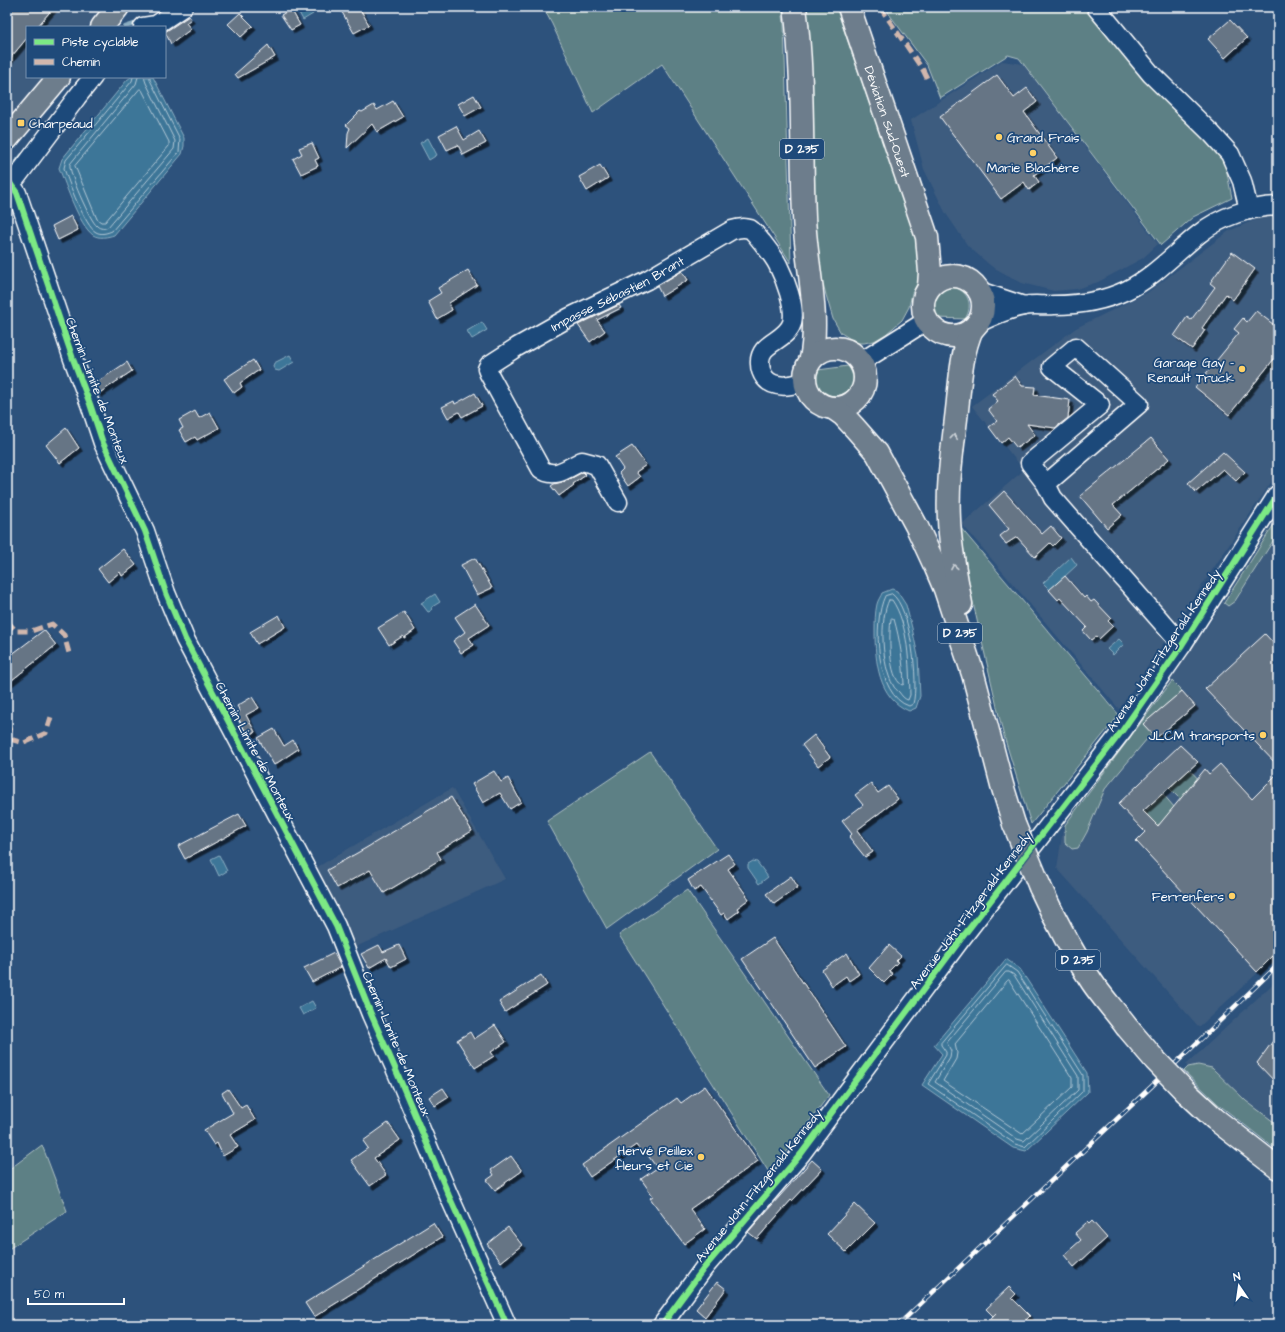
<svg xmlns="http://www.w3.org/2000/svg" width="1285" height="1332" viewBox="0 0 1285 1332" font-family="'Architects Daughter',sans-serif">
	<style>
		.built { fill: #3e5c7f }
		.green { fill: #5d8085; stroke: #aec0c2 }
		.water { fill: #3e7698; stroke: #8badc1 }
		.lines { fill: none; stroke-linecap: round; stroke-linejoin: round }
		.shore { stroke: #b2c8d6; stroke-width: 1 }
		.stream { stroke: #8badc1; stroke-width: 4 }
		.building { fill: #667485; stroke: #fff; filter: url(#shadow) }
		.minor-casing { stroke: #fff; stroke-width: 21 }
		.major-casing { stroke: #fff; stroke-width: 25 }
		.minor { stroke: #1f4a7a; stroke-width: 18 }
		.major { stroke: #6d7d8c; stroke-width: 22 }
		.rail-casing { stroke: #fff; stroke-width: 4.5 }
		.rail { stroke: #1f4a7a; stroke-width: 3; stroke-dasharray: 9; stroke-linecap: butt }
		.major-bridge-casing { stroke: #fff; stroke-width: 25; stroke-linecap: butt }
		.major-bridge { stroke: #6d7d8c; stroke-width: 22 }
		.quiet { stroke: #d1b7ad; stroke-width: 5; stroke-dasharray: 10 5; stroke-linecap: butt }
		.cycleway-casing { stroke: #1f4a7a; stroke-width: 8 }
		.cycleway { stroke: #7ce984; stroke-width: 6 }
		.oneway { stroke: #ccd2d7 }
		.poi-dot { fill: #ffd166; stroke: #1f4a7a; stroke-width: 1.5 }
		.labels { text-anchor: middle; stroke-width: 3.5; stroke-linejoin: round; paint-order: stroke }
		.shield { fill: #1f4a7a; stroke: #bcc9d7; stroke-width: 1 }
		.shield-label { font-size: 12px; font-weight: bold; fill: #fff }
		.street-label { font-size: 13px; fill: #fff; stroke: #1f4a7a }
		.poi-label { font-size: 13px; fill: #fff; stroke: #1f4a7a; text-anchor: end }
	</style>
	<defs>
		<filter id="shadow"><feDropShadow dx="3.5" dy="3.5" stdDeviation="0" flood-color="#0009"/></filter>
	</defs>
	<rect width="100%" height="100%" fill="#2d527c"/>
	<filter id="ink" filterUnits="userSpaceOnUse"><feTurbulence type="fractalNoise" baseFrequency=".025" numOctaves="2"/><feDisplacementMap in="SourceGraphic" scale="8" xChannelSelector="R" yChannelSelector="G"/><feConvolveMatrix kernelMatrix="1 2 1 2 8 2 1 2 1" color-interpolation-filters="sRGB"/></filter>
	<g filter="url(#ink)">
		<path class="built" d="M7,7H104L87,27H27V77H46L37,89L7,120Z
			M1002,61L1023,64L1158,244L1143,258L1098,282L1076,289L1054,291L1022,283L991,266L968,246L945,212L924,169L911,120Z
			M1278,210V472L1119,709L962,524L1024,470L972,406L1076,328L1147,293L1229,231Z
			M1278,516V954L1199,1027L1057,868L1064,824L1138,726L1209,624Z
			M452,788L505,879L351,949L314,869Z
			M1278,979V1134L1203,1087L1186,1065Z"/>
		<path class="green" d="M543,7H782L784,24L791,263L662,64L593,113L552,24Z
			M806,7H836L919,247L922,275L912,293L909,307L902,320L886,334L874,341L864,343H857L841,333L833,319L826,295L820,271L815,231L812,108L809,25Z
			M886,7H1088L1205,137L1225,163L1232,198L1193,217L1161,245L1019,58L1008,55L940,98L927,65L889,14Z
			M952,287C968,290 974,305 965,319L937,318C928,304 935,289 952,287Z
			M848,366C872,401 804,409 818,370Z
			M1278,518V533L1235,601L1228,606L1224,603Z
			M960,527L1119,715L1031,824L1003,733L971,594Z
			M1172,681L1182,691L1143,724L1152,733L1105,789L1087,832L1078,848L1072,849L1065,843V825Z
			M650,752L717,849L607,929L547,821Z
			M1189,769L1201,782L1181,800L1169,788Z
			M1163,794L1174,807L1160,824L1157,825L1145,812Z
			M687,890L829,1095L770,1174L619,935Z
			M1198,1065L1212,1068L1246,1101L1278,1125V1151L1218,1104L1184,1071L1188,1067Z
			M42,1145L67,1211L7,1250V1171Z"/>
		<path class="water" d="M296,7H309L313,14L303,20Z
			M131,77H153L184,138V146L182,154L114,235C108,237 99,239 93,235C79,225 66,185 59,168L62,159L127,80Z
			M428,138L437,155L429,160L420,143Z
			M482,322L487,330L472,339L467,331Z
			M290,355L294,362L279,371L275,370L273,367L274,363Z
			M1071,557L1077,565L1050,590L1043,583Z
			M892,589L897,591L906,605L912,628L918,656L920,696L916,708L909,711C878,698 875,661 875,631C875,623 875,612 877,604C878,600 881,596 882,593Z
			M435,594L440,602L432,607L431,611L428,612L421,603Z
			M1119,639L1124,644L1113,655L1107,649Z
			M219,855L227,871L219,876L211,859Z
			M753,861L757,862L768,877L759,884L748,868V864Z
			M1006,959L1020,969L1087,1073L1088,1092L1026,1151L1013,1148L922,1085L942,1054L934,1045Z
			M312,1001L316,1008L303,1015L299,1008Z"/>
		<g class="lines">
			<path class="shore" d="M133,77L132,81L66,160L64,168C67,179 86,228 96,232C101,235 107,233 112,231L179,152L180,139L150,80V77
				M138,77L136,84L70,164C68,171 90,221 97,226C100,229 105,229 108,227L174,149L175,141L146,83L144,77
				M140,89L142,90L169,142V146L105,222H101L97,219L75,166Z
				M892,594C911,607 919,683 913,704L909,706C876,696 872,622 885,596Z
				M889,600H892C909,625 909,665 910,695L908,700C904,699 902,696 899,692C897,690 894,688 893,685C882,667 879,619 889,600Z
				M892,618L894,619C900,640 903,661 904,684L902,685C888,677 889,634 891,619Z
				M1007,965L1017,972L1083,1075V1091L1025,1147L1015,1144L928,1084L946,1055V1052L941,1045V1043Z
				M1006,972H1009L1014,975L1078,1076V1090L1024,1141L1017,1139L935,1082L950,1057L951,1051L947,1043Z
				M1009,980L1072,1078V1087L1022,1134L943,1081L956,1059L957,1053L955,1044L1007,981Z"/>
			<path class="stream" d="M125,27L140,22
				M7,173L22,155"/>
		</g>
		<path class="building" d="M7,7H54L37,27H27V38L7,62Z
			M339,7H359L369,25L354,33Z
			M291,9L300,25L291,30L281,15Z
			M240,13L253,26L241,37L228,24Z
			M189,16L191,19L186,23L191,29L171,44L165,32Z
			M1230,20L1247,38L1225,58L1208,39Z
			M268,45L275,57L238,78L235,74Z
			M997,75L1014,98L1027,88L1037,102L1024,112L1057,158L1034,175L1039,182L1029,190L1024,182L1001,199L940,117Z
			M474,95L481,107L465,116L458,104Z
			M393,101L403,117L377,132L372,124L347,148L348,133L350,128L346,125L360,111L362,112L374,105L377,110Z
			M456,126L464,140L479,131L486,143L463,155L458,145L447,150L439,135Z
			M312,143L319,158L315,160L318,166L301,174L293,159L302,154L299,148Z
			M600,165L608,178L587,191L579,177Z
			M71,216L78,230L58,240L52,226Z
			M1232,252L1255,269L1233,300L1226,294L1202,328L1205,330L1192,349L1174,336L1187,317L1191,320L1215,287L1210,283Z
			M468,270L477,285L449,303L452,310L437,319L428,301L441,293L438,288Z
			M682,271L688,280L662,296L657,286Z
			M619,305L621,308L597,320L605,331L590,342L578,325Z
			M1256,311L1278,328V354L1229,415L1195,387L1239,333L1234,329L1243,318L1247,322Z
			M253,360L259,370L240,383L242,387L234,393L224,379Z
			M127,362L132,371L98,394L94,384Z
			M1015,376L1022,386L1035,387L1034,395L1070,400L1068,418L1055,428L1027,424L1035,435L1017,448L1008,437L1001,443L989,427L997,421L988,409L998,401L992,394Z
			M475,393L482,406L462,417L459,412L448,418L442,407L454,401L455,404Z
			M195,411L199,418L210,412L219,428L197,440L195,437L186,442L179,430L183,428L179,420Z
			M66,428L79,448L60,463L46,445Z
			M1151,438L1169,459L1113,505L1122,515L1107,528L1080,496Z
			M632,446L646,465L636,472L640,477L628,486L619,473L623,469L615,457Z
			M1223,452L1245,472L1236,481L1223,469L1196,492L1188,483Z
			M583,472L586,475L573,484L574,485L559,496L551,486L554,484L566,481Z
			M1004,491L1042,534L1051,526L1061,538L1053,546L1050,543L1035,557L1017,537L1006,544L1000,536L1009,529L989,505Z
			M123,549L136,565L122,576L120,572L108,582L98,569Z
			M475,558L492,588L477,595L461,565Z
			M1065,576L1084,598L1086,596L1091,602L1094,600L1111,618L1108,621L1113,626L1099,639L1096,636L1091,640L1083,631L1087,627L1060,598L1058,600L1049,590Z
			M475,604L489,625L469,638L474,645L461,653L453,641L465,632L455,617Z
			M404,612L415,630L404,638L403,636L389,645L378,628Z
			M279,615L285,627L257,644L250,632Z
			M44,630L56,645L7,684V658Z
			M1265,634L1278,648V766L1205,689Z
			M1182,691L1195,706L1156,738L1143,724Z
			M252,697L259,708L246,715L255,732L248,736L236,714L240,711L237,706Z
			M274,729L284,746L293,740L298,749L274,765L258,738Z
			M814,735L830,757L818,766L802,745Z
			M1180,745L1198,762L1143,811L1158,826L1205,769L1209,774L1220,764L1252,799L1278,773V951L1257,972L1136,841L1145,832L1118,804Z
			M494,771L501,782L508,778L521,802L510,809L500,793L483,803L472,784Z
			M871,783L878,793L888,786L898,799L857,830L873,852L865,857L849,837L852,834L842,821L863,805L855,795Z
			M451,797L472,831L437,852L441,859L384,893L370,870L337,888L327,870L366,848Z
			M239,814L246,826L185,859L178,846Z
			M728,854L735,864L728,869L749,899L737,908L739,911L728,919L724,913L721,915L701,887L694,891L688,880Z
			M791,876L798,887L774,904L766,894Z
			M773,938L846,1047L815,1068L742,959Z
			M379,945L383,952L399,945L406,959L391,967L386,958L369,968L361,954Z
			M889,945L901,956L896,961L898,962L889,971L893,974L884,983L869,968Z
			M334,953L341,967L312,982L304,968Z
			M847,953L859,974L849,981L846,976L832,986L822,970Z
			M541,975L547,985L505,1012L499,1002Z
			M495,1025L506,1042L491,1052L494,1056L475,1068L457,1040L470,1032L474,1039Z
			M1278,1034V1085L1257,1063Z
			M705,1086L758,1161L690,1209L705,1229L684,1244L650,1198L653,1196L641,1179L657,1168L644,1150L641,1152L636,1145L590,1177L582,1165L677,1098L681,1103Z
			M443,1088L449,1097L435,1106L429,1097Z
			M228,1089L241,1108L246,1105L255,1120L230,1135L238,1147L223,1156L217,1143L214,1145L204,1130L233,1113L222,1093Z
			M388,1123L400,1140L374,1158L386,1175L370,1186L351,1160L368,1148L363,1141Z
			M511,1156L522,1171L495,1190L487,1180L494,1175L491,1170Z
			M812,1160L822,1169L792,1201L791,1200L757,1239L748,1232Z
			M855,1204L875,1223L846,1252L827,1234Z
			M1092,1221L1107,1238L1074,1267L1064,1255L1081,1240L1075,1233L1087,1222L1089,1224Z
			M433,1223L442,1237L314,1317L305,1303Z
			M508,1227L522,1245L501,1262L487,1244Z
			M717,1282L726,1289L705,1317L696,1309Z
			M1009,1287L1016,1294L1012,1298L1030,1316L1021,1325H984L996,1313L993,1316L986,1309Z"/>
		<g class="lines">
			<defs>
				<g id="minor">
					<path d="M1096,7L1151,74L1212,134L1230,154L1242,181L1249,210"/>
					<path d="M143,27L156,25L183,7"/>
					<path d="M7,179L17,193L73,359L90,404L103,443L145,531L166,593L185,639L336,926L371,1014L395,1068L449,1196L507,1325"/>
					<path d="M8,180L16,178L77,97L93,77"/>
					<path d="M979,291L1024,306"/>
					<path d="M978,323C992,316 1008,309 1024,306C1033,304 1044,306 1054,305C1080,305 1104,301 1127,290C1155,276 1175,253 1199,234C1221,216 1250,207 1278,206"/>
					<path d="M861,362L926,321"/>
					<path d="M1046,484L1030,463L1100,405L1052,367L1076,347L1139,404L1046,484L1053,498L1182,645"/>
					<path id="s1" d="M618,502L597,465L582,461C569,467 555,480 541,469L489,374L487,369L489,365L517,347L570,317L647,280L732,230C738,228 744,227 750,229C755,232 758,238 762,242C768,250 774,257 778,265C785,279 796,307 792,323C786,342 758,342 760,364C760,369 762,374 765,378C775,390 793,385 805,382"/>
					<path d="M662,1325L704,1268L801,1154L961,939L1122,731L1182,645L1278,494"/>
				</g>
				<g id="major">
					<path d="M795,7C804,76 801,147 804,217C806,265 820,312 811,359"/>
					<path id="s2" d="M849,7L927,237L930,272L929,287"/>
					<path d="M102,27L118,7"/>
					<path d="M7,139L59,77"/>
					<circle cx="953" cy="306" r="30"/>
					<circle cx="835" cy="378" r="30"/>
					<path d="M833,408L843,415L855,428L877,453L917,527L936,568L945,589L973,674L1002,785L1014,824"/>
					<path d="M961,604C956,576 950,548 949,519C947,483 953,446 957,410C960,383 961,354 972,329"/>
					<path d="M1040,887C1055,920 1072,952 1092,982C1102,997 1115,1011 1126,1026"/>
					<path d="M1186,1092L1215,1119L1278,1168"/>
				</g>
			</defs>
			<use href="#minor" class="minor-casing"/>
			<use href="#major" class="major-casing"/>
			<use href="#minor" class="minor"/>
			<use href="#major" class="major"/>
			<defs>
				<path id="rail" d="M898,1325L1152,1086L1278,965"/>
			</defs>
			<use href="#rail" class="rail-casing"/>
			<use href="#rail" class="rail"/>
			<defs>
				<path id="major-bridge" d="M1014,824L1040,887
					M1126,1026L1155,1060L1186,1092"/>
			</defs>
			<use href="#major-bridge" class="major-bridge-casing"/>
			<use href="#major-bridge" class="major-bridge"/>
			<path class="quiet" d="M880,7L923,70L929,82
				M7,621L16,631H31L52,624L64,635L69,653
				M7,723L13,740L24,743L46,733L51,717"/>
			<defs>
				<path id="cycleway" d="M7,179L17,193L73,359L90,404L103,443L145,531L166,593L185,639L336,926L371,1014L395,1068L449,1196L507,1325
					M662,1325L704,1268L801,1154L961,939L1122,731L1182,645L1278,494"/>
			</defs>
			<use href="#cycleway" class="cycleway-casing"/>
			<use href="#cycleway" class="cycleway"/>
		</g>
		<defs><path id="oneway-chevron" d="M-2-3.5L2.5 0L-2 3.5" fill="none" stroke-width="1.6" stroke-linecap="round" stroke-linejoin="round"/></defs>
		<g class="oneway">
			<use href="#oneway-chevron" transform="translate(954 437) rotate(-84)"/>
			<use href="#oneway-chevron" transform="translate(954 567) rotate(-100)"/>
		</g>
	</g>
	<g class="poi-dot">
		<rect x="17" y="119" width="8" height="8" rx="2"/>
		<circle cx="999" cy="137" r="4"/>
		<circle cx="1033" cy="153" r="4"/>
		<circle cx="1242" cy="369" r="4"/>
		<circle cx="1263" cy="735" r="4"/>
		<circle cx="1232" cy="896" r="4"/>
		<circle cx="701" cy="1157" r="4"/>
	</g>
	<g class="labels">
		<g class="shield">
			<rect x="780" y="139" width="44" height="20" rx="3"/>
			<rect x="938" y="623" width="44" height="20" rx="3"/>
			<rect x="1056" y="950" width="44" height="20" rx="3"/>
		</g>
		<g class="shield-label">
			<text x="802" y="153">D 235</text>
			<text x="960" y="637">D 235</text>
			<text x="1078" y="964">D 235</text>
		</g>
		<g class="street-label">
			<text dy="5" stroke="none"><textPath href="#s2" startOffset="121">Déviation Sud-Ouest</textPath></text>
			<text dy="5" stroke="none"><textPath href="#s1" startOffset="368">Impasse Sébastien Brant</textPath></text>
			<text transform="translate(98 390) rotate(69)" y="5">Chemin Limite de Monteux</text>
			<text transform="translate(1163 650) rotate(-56)" y="5">Avenue John Fitzgerald Kennedy</text>
			<text transform="translate(256 751) rotate(62)" y="5">Chemin Limite de Monteux</text>
			<text transform="translate(970 910) rotate(-53)" y="5">Avenue John Fitzgerald Kennedy</text>
			<text transform="translate(397 1043) rotate(67)" y="5">Chemin Limite de Monteux</text>
			<text transform="translate(758 1185) rotate(-51)" y="5">Avenue John Fitzgerald Kennedy</text>
		</g>
		<g class="poi-label">
			<text x="29" y="128" text-anchor="start">Charpeaud</text>
			<text x="1007" y="142" text-anchor="start">Grand Frais</text>
			<text x="1033" y="172" text-anchor="middle">Marie Blachère</text>
			<text x="1234" y="367">Garage Gay -<tspan x="1234" dy="15">Renault Truck</tspan></text>
			<text x="1255" y="740">JLCM transports</text>
			<text x="1224" y="901">Ferrenfers</text>
			<text x="693" y="1155">Hervé Peillex<tspan x="693" dy="15">fleurs et Cie</tspan></text>
		</g>
	</g>
	<rect width="1285" height="1332" fill="none" stroke="#1f4a7a" stroke-width="24"/>
	<rect x="12" y="12" width="1261" height="1308" fill="none" stroke="#fff" stroke-width="1.5" filter="url(#ink)"/>
	<rect x="26" y="26" width="140" height="52" fill="#1f4a7a" stroke="#7992af"/>
	<rect x="34" y="39" width="20" height="6" fill="#7ce984" stroke="#7992af"/>
	<text x="62" y="46" font-size="12" fill="#ffffff">Piste cyclable</text>
	<rect x="34" y="59" width="20" height="6" fill="#d1b7ad" stroke="#7992af"/>
	<text x="62" y="66" font-size="12" fill="#ffffff">Chemin</text>
	<g transform="translate(1239 1286) rotate(347)" stroke="#1f4a7a" stroke-width="3" paint-order="stroke">
	<path d="M0-3L7 15L0 10L-7 15Z" fill="#ffffff"/>
	<text y="-6" font-size="11" font-weight="bold" text-anchor="middle" fill="#ffffff">N</text>
	</g>
	<path d="M28 1298v6h96v-6" fill="none" stroke="#ffffff" stroke-width="2"/>
	<text x="34" y="1298" font-size="12" fill="#ffffff" stroke="#1f4a7a" stroke-width="3" paint-order="stroke">50 m</text>
</svg>
